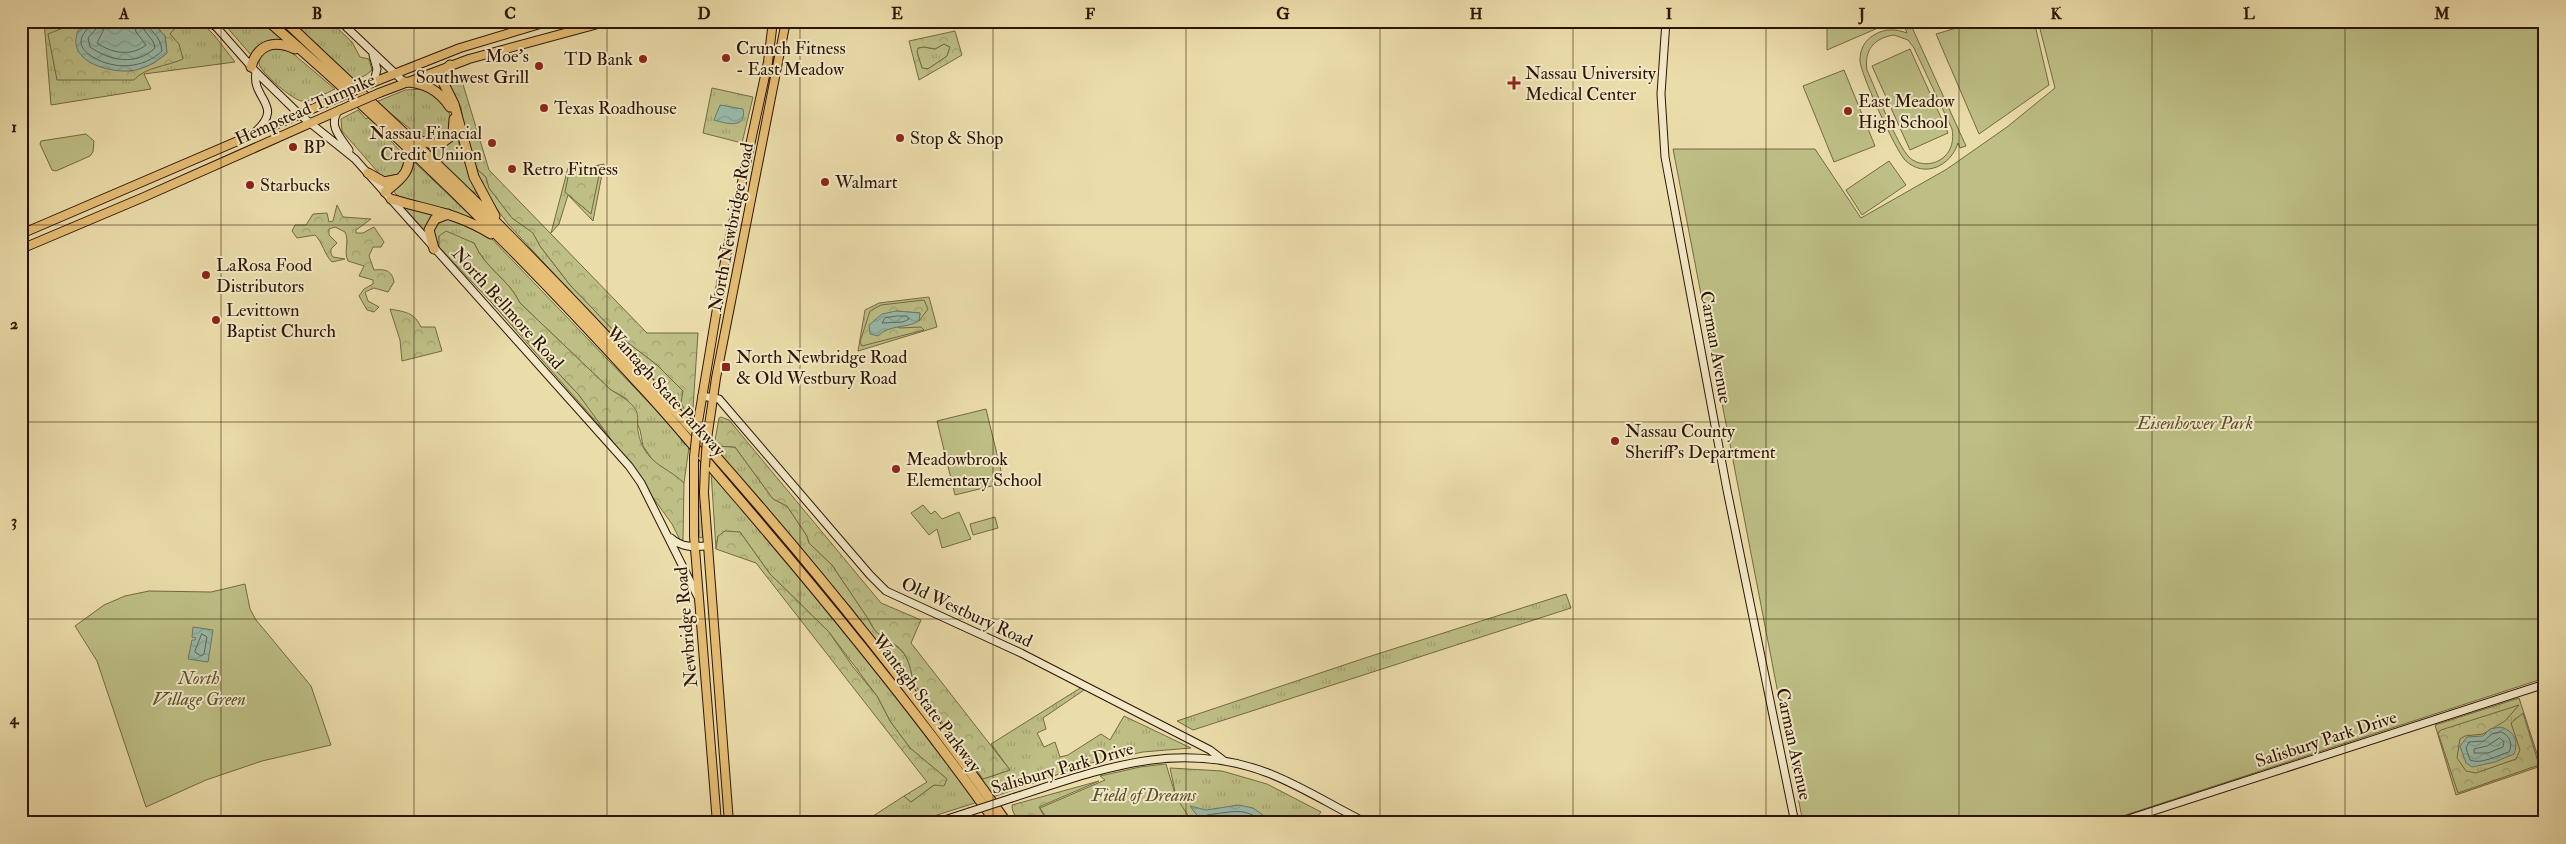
<svg xmlns="http://www.w3.org/2000/svg" width="2566" height="844" viewBox="0 0 2566 844" font-family="'IM FELL Double Pica',serif">
	<style>
		.grass { fill: url(#grass-tufts); stroke: #756943 }
		.forest { fill: url(#forest-crowns); stroke: #756943; fill-rule: evenodd }
		.park { fill: #bdbf85; stroke: #756943; fill-rule: evenodd }
		.water { fill: url(#water-waves); stroke: #6d7868 }
		.lines { fill: none; stroke-linecap: round; stroke-linejoin: round }
		.shore { stroke: #626756; stroke-width: 1 }
		.secondary-casing { stroke: #2d1301; stroke-width: 9 }
		.primary-casing { stroke: #2d1301; stroke-width: 10 }
		.highway-casing { stroke: #2d1301; stroke-width: 11 }
		.secondary { stroke: #f2e9c8; stroke-width: 7 }
		.primary { stroke: #e6be75; stroke-width: 8 }
		.highway { stroke: #e6be75; stroke-width: 9 }
		.secondary-bridge-casing { stroke: #2d1301; stroke-width: 9; stroke-linecap: butt }
		.primary-bridge-casing { stroke: #2d1301; stroke-width: 10; stroke-linecap: butt }
		.secondary-bridge { stroke: #f2e9c8; stroke-width: 7 }
		.primary-bridge { stroke: #e6be75; stroke-width: 8 }
		.grid { fill: none; stroke: #2d1301; stroke-width: 1; stroke-opacity: 0.55 }
		.poi-dot { fill: #8f2418; stroke: #f2e9c8; stroke-width: 2 }
		.labels { text-anchor: middle; stroke-width: 4; stroke-linejoin: round; paint-order: stroke }
		.poi-label { font-size: 18px; fill: #2d1301; stroke: #f2e9c8; text-anchor: start }
		.street-label { font-size: 18px; fill: #2d1301; stroke: #f2e9c8 }
		.park-label { font-size: 18px; font-style: italic; fill: #5f4f2f; stroke: #f2e9c8 }
		.neatline { fill: none; stroke: #2d1301; stroke-width: 2 }
		.grid-label { font-size: 16px; text-anchor: middle; font-weight: bold; fill: #2d1301 }
	</style>
	<defs>
		<pattern id="grass-tufts" width="24" height="20" patternUnits="userSpaceOnUse" patternTransform="scale(1.25)"><rect width="24" height="20" fill="#bdbf85"/><path d="M3 7l-1-3M5 7V3M7 7l1-3M15 17l-1-3M17 17v-4M19 17l1-3" fill="none" stroke="#a3a371"/></pattern>
		<pattern id="forest-crowns" width="20" height="18" patternUnits="userSpaceOnUse" patternTransform="scale(1.25)"><rect width="20" height="18" fill="#bdbf85"/><path d="M2 6a3 3 0 1 1 6 0M12 15a3 3 0 1 1 6 0" fill="none" stroke="#a3a371"/></pattern>
		<pattern id="water-waves" width="16" height="10" patternUnits="userSpaceOnUse" patternTransform="scale(1.25)"><rect width="16" height="10" fill="#98bbac"/><path d="M0 5q4-4 8 0t8 0" fill="none" stroke="#83a092"/></pattern>
	</defs>
	<rect width="100%" height="100%" fill="#ebddaa"/>
	<filter id="stains"><feTurbulence type="fractalNoise" baseFrequency=".004" numOctaves="4"/><feColorMatrix values="0 0 0 0 .2 0 0 0 0 .09 0 0 0 0 .02 0 0 0 .5 -.17"/></filter>
	<radialGradient id="worn" r=".72"><stop offset=".6" stop-color="#630" stop-opacity="0"/><stop offset="1" stop-color="#630" stop-opacity=".3"/></radialGradient>
	<path class="grass" d="M44,21H200L214,35L235,62L144,74L151,89L51,105Z
		M226,21H264L289,44L251,55L226,26Z
		M292,21H330L352,42L360,57L369,59L372,70L366,75L353,81Z
		M944,44L950,47L947,56L928,69L922,68L917,52L918,48L924,47L935,49Z
		M284,46L335,89C326,93 312,102 302,101C294,101 261,73 259,64C259,58 263,54 266,50Z
		M712,88L753,97L742,143L703,133Z
		M405,90C411,90 423,88 428,91C449,102 463,130 437,142L419,136L376,102Z
		M358,110L366,119L369,117L402,153L406,163L401,175L383,178L342,131L341,119Z
		M457,135L461,153L477,194L464,186L427,149C440,146 447,146 457,135Z
		M466,145L478,170L486,177L489,188L512,218L533,232L540,246L570,285L618,335L657,365L683,391L692,423L508,224C487,198 478,176 466,145Z
		M414,162L474,219C465,216 457,211 448,209C430,205 405,206 392,190C404,178 410,181 414,162Z
		M604,164L593,221L568,195L559,224L551,233L568,168L575,170Z
		M407,208L435,214L425,231L405,209Z
		M452,217L479,229L492,239L679,434L682,442L689,447L684,483L654,462L643,446L640,430L627,399L611,390L520,303C508,278 486,270 474,243L439,236V247C425,230 436,223 452,217Z
		M929,297L937,327L858,351L865,310L879,303Z
		M491,302L579,395L614,442Z
		M714,446L735,447L773,499L787,506L807,536L809,543L832,565L869,620C875,635 885,638 897,647C908,654 911,669 913,682L983,779L1010,770L991,744L1082,687L1084,690L1043,718L1046,729L1037,733L1044,747L1055,742L1060,757L1068,755L1101,734L1110,740L1124,716L1191,748L1143,752L1091,763L993,797L853,610L713,448Z
		M698,457L703,462L701,497L703,536L701,538L699,537Z
		M711,471L837,619L978,802L912,823H856L870,818L904,796L911,802L934,785L947,779L910,748L890,721L877,696L829,632L770,574L740,532L718,536L716,549Z
		M1566,594L1571,608L1193,730L1177,721L1368,657Z
		M2519,698L2541,766L2456,795L2435,725Z
		M1170,768L1222,771L1267,784L1321,812L1312,823H1191L1177,801Z"/>
	<path class="forest" d="M71,21H91L87,22L130,71L154,63L167,53L165,36L151,21H181L170,34L179,44L183,59C168,66 145,67 134,80H57L48,34L63,28Z
		M955,31L962,55L919,80L909,41ZM944,44L950,47L947,56L928,69L922,68L917,52L918,48L924,47L935,49Z
		M451,81H462L489,170L647,333H698L692,423L681,403L683,391L657,365L618,335L570,285L540,246L533,233L512,218L489,188L486,177L478,170L466,145L461,107L450,88Z
		M599,166L600,170L591,214L565,192L569,172Z
		M337,205L343,217L371,219L356,230V233H363L374,227L384,242L381,247H373L369,256L374,270C385,269 392,270 394,282L388,292L374,288L365,292L368,301L379,307L374,312L367,310L359,296L364,289L373,284V280L359,276L364,266L348,261C343,251 350,242 345,232L335,227L329,229V235L337,243L331,249V254L333,257L345,259L332,262C324,254 323,243 315,235L297,238L292,231L295,225H306L313,214L327,213L329,222L333,221Z
		M446,231L474,243C486,270 508,278 520,303L611,390C654,415 628,415 643,447C652,465 671,470 684,483L683,540H680L672,524L579,395L439,247V236Z
		M924,300L928,309L919,321L920,313L896,311L878,336L884,330L896,326L900,328L921,327L924,330L862,346L860,342L870,311L881,305Z
		M390,309C405,312 414,312 421,327H435L442,351L402,361L400,340Z
		M721,417L729,420L881,603L921,620L911,643L1010,770L983,779L913,682C911,669 908,654 897,646C885,638 875,635 869,620L832,565L809,543L807,536L787,506L773,499L735,447L714,446L719,418Z
		M725,531L740,532L770,574L829,632L853,667L877,696L890,721L910,748L947,779L944,786L934,785L911,802L904,796L927,782L756,563L716,549L718,536Z
		M2519,705L2505,721L2483,734L2465,736L2460,739L2457,758L2466,771L2476,773L2516,759L2520,750L2511,723L2523,713L2539,765L2458,793L2438,733L2441,730Z
		M1099,781L1039,807L1048,823C1033,823 1012,824 1012,805Z"/>
	<path class="park" d="M1827,21H1894L1827,50Z
		M1980,21H2034L2049,85L1979,134L1936,34Z
		M2038,21H2545V678L2101,823H1803L1673,149H1815L1861,218L1947,169L2007,127L2055,88Z
		M1910,23L1966,146L1960,148L1958,143C1951,166 1924,179 1905,160C1896,151 1859,71 1860,60C1860,49 1865,40 1874,35C1885,28 1896,29 1907,33L1904,25ZM1894,35L1908,40L1914,48L1952,129C1954,139 1952,150 1944,157C1934,166 1918,166 1909,157C1897,145 1875,88 1867,70C1864,50 1874,38 1894,35Z
		M1910,49L1948,133L1910,150L1872,66Z
		M1844,70L1875,146L1834,162L1803,86Z
		M86,134L94,141L93,152L90,156L56,171L52,170L40,144L41,141Z
		M1889,161L1906,185L1862,215L1846,190Z
		M986,409L1004,483L955,495L937,421Z
		M923,505L931,514L935,511L942,519L959,512L971,539L942,548L937,529L929,535L911,513Z
		M995,517L998,528L973,535L970,524Z
		M245,584L250,609L256,620L311,686L331,745L262,761L206,780L146,807L97,661L75,626L104,605L125,596L149,591L211,592Z
		M1166,764L1176,797L1193,823H1050L1040,808L1105,780L1100,776L1140,767Z"/>
	<path class="water" d="M91,21H151L165,36L167,53C157,62 143,70 129,71C112,72 79,65 76,44C75,41 77,36 77,32Z
		M720,105L743,109C747,129 727,124 714,120Z
		M896,311L920,313L919,321C905,329 890,324 878,336L870,334L869,325L882,314Z
		M193,627L213,630L208,662L188,659L192,640H195L196,638L192,637Z
		M2501,727C2514,731 2519,741 2514,754L2495,762L2472,767L2466,763L2460,746L2467,737L2483,736L2490,729Z
		M1239,805L1253,808L1270,820V823H1203L1190,806L1206,810Z"/>
	<g class="lines">
		<path class="shore" d="M91,21C90,30 81,32 81,42C81,49 87,53 93,57C114,70 143,69 162,51C160,33 149,33 147,21
			M98,21L96,29L88,38L90,47C110,61 136,66 155,48C154,37 142,33 141,21
			M105,21L103,31L97,43C111,53 131,57 146,45L136,32L134,21
			M897,316H907L909,319L903,322L882,323L885,318Z
			M202,634L207,637L204,654L201,656L195,652Z
			M2501,732C2510,735 2513,744 2509,752C2498,755 2481,765 2470,760L2466,748L2469,742L2484,741L2492,734Z
			M2500,738L2504,742L2503,747L2488,753H2474V749L2487,746Z
			M1206,823L1207,815C1233,812 1244,806 1265,823"/>
		<defs>
			<path id="secondary" d="M211,21L256,72L299,114L355,159L629,466L641,483L698,597
				M340,21L404,82
				M1666,21L1661,94L1665,157L1727,490L1795,823
				M373,55L377,69L374,82
				M339,110C327,125 341,138 349,150
				M254,133C286,105 251,100 256,72
				M702,396L719,399L870,575L886,591L1021,653L1210,750L1223,760
				M671,538C682,548 693,547 708,546
				M1012,798C1099,770 1177,738 1268,773C1302,786 1334,807 1367,823
				M935,823L969,812
				M2116,823L2545,684"/>
			<path id="primary" d="M369,84L460,48L550,21
				M379,93L469,59L609,21
				M21,234L340,97
				M21,249L144,197L349,106
				M697,428L725,261L768,62L773,21
				M707,439L716,378L786,21
				M694,457V536L717,823
				M705,467L704,493L729,823"/>
			<path id="highway" d="M268,21C398,133 522,256 638,383C673,420 705,460 738,498C828,603 916,710 996,823
				M285,21C358,91 434,159 505,231C687,415 858,611 1007,823
				M215,25L220,21
				M450,65L443,73V82L454,104L474,177L495,216
				M251,67C258,43 275,40 295,49
				M404,82C424,82 439,90 450,107
				M413,138C429,145 442,148 453,133L454,119
				M368,173L384,182L399,179
				M385,192C401,179 414,170 407,148
				M391,199C430,211 455,212 491,234
				M434,249L429,230L435,219L448,214"/>
		</defs>
		<use href="#secondary" class="secondary-casing"/>
		<use href="#primary" class="primary-casing"/>
		<use href="#highway" class="highway-casing"/>
		<use href="#secondary" class="secondary"/>
		<use href="#primary" class="primary"/>
		<use href="#highway" class="highway"/>
		<defs>
			<path id="secondary-bridge" d="M969,812L1012,798"/>
			<path id="primary-bridge" d="M340,97L369,84
				M349,106L379,93
				M694,457L697,428
				M705,467L707,439"/>
		</defs>
		<use href="#secondary-bridge" class="secondary-bridge-casing"/>
		<use href="#primary-bridge" class="primary-bridge-casing"/>
		<use href="#secondary-bridge" class="secondary-bridge"/>
		<use href="#primary-bridge" class="primary-bridge"/>
	</g>
	<path class="grid" d="M221,21V823M414,21V823M607,21V823M800,21V823M993,21V823M1186,21V823M1380,21V823M1573,21V823M1766,21V823M1959,21V823M2152,21V823M2345,21V823M21,225H2545M21,422H2545M21,619H2545"/>
	<g class="poi-dot">
		<circle cx="726" cy="58" r="5"/>
		<circle cx="643" cy="59" r="5"/>
		<circle cx="539" cy="66" r="5"/>
		<path d="M1511.5 75.5h5v5h5v5h-5v5h-5v-5h-5v-5h5z"/>
		<circle cx="544" cy="108" r="5"/>
		<circle cx="1848" cy="111" r="5"/>
		<circle cx="900" cy="138" r="5"/>
		<circle cx="492" cy="143" r="5"/>
		<circle cx="293" cy="147" r="5"/>
		<circle cx="512" cy="169" r="5"/>
		<circle cx="825" cy="182" r="5"/>
		<circle cx="250" cy="185" r="5"/>
		<circle cx="206" cy="275" r="5"/>
		<circle cx="216" cy="320" r="5"/>
		<rect x="721" y="362" width="10" height="10" rx="2.5"/>
		<circle cx="1615" cy="441" r="5"/>
		<circle cx="896" cy="469" r="5"/>
	</g>
	<g class="labels">
		<g class="poi-label">
			<text x="736" y="54">Crunch Fitness<tspan x="736" dy="21">- East Meadow</tspan></text>
			<text x="529" y="62" text-anchor="end">Moe's<tspan x="529" dy="21">Southwest Grill</tspan></text>
			<text x="633" y="65" text-anchor="end">TD Bank</text>
			<text x="1525" y="79">Nassau University<tspan x="1525" dy="21">Medical Center</tspan></text>
			<text x="1858" y="107">East Meadow<tspan x="1858" dy="21">High School</tspan></text>
			<text x="554" y="114">Texas Roadhouse</text>
			<text x="482" y="139" text-anchor="end">Nassau Finacial<tspan x="482" dy="21">Credit Uniion</tspan></text>
			<text x="910" y="144">Stop &amp; Shop</text>
			<text x="303" y="153">BP</text>
			<text x="522" y="175">Retro Fitness</text>
			<text x="835" y="188">Walmart</text>
			<text x="260" y="191">Starbucks</text>
			<text x="216" y="271">LaRosa Food<tspan x="216" dy="21">Distributors</tspan></text>
			<text x="226" y="316">Levittown<tspan x="226" dy="21">Baptist Church</tspan></text>
			<text x="736" y="363">North Newbridge Road<tspan x="736" dy="21">&amp; Old Westbury Road</tspan></text>
			<text x="1625" y="437">Nassau County<tspan x="1625" dy="21">Sheriff's Department</tspan></text>
			<text x="906" y="465">Meadowbrook<tspan x="906" dy="21">Elementary School</tspan></text>
		</g>
		<g class="street-label">
			<text transform="translate(305 109) rotate(-24)" y="6">Hempstead Turnpike</text>
			<text transform="translate(731 227) rotate(-79)" y="6">North Newbridge Road</text>
			<text transform="translate(508 308) rotate(48)" y="6">North Bellmore Road</text>
			<text transform="translate(1716 347) rotate(80)" y="6">Carman Avenue</text>
			<text transform="translate(666 391) rotate(48)" y="6">Wantagh State Parkway</text>
			<text transform="translate(967 612) rotate(25)" y="6">Old Westbury Road</text>
			<text transform="translate(686 627) rotate(-95)" y="6">Newbridge Road</text>
			<text transform="translate(927 703) rotate(53)" y="6">Wantagh State Parkway</text>
			<text transform="translate(2326 739) rotate(-18)" y="6">Salisbury Park Drive</text>
			<text transform="translate(1794 744) rotate(78)" y="6">Carman Avenue</text>
			<text transform="translate(1062 768) rotate(-16)" y="6">Salisbury Park Drive</text>
		</g>
		<g class="park-label">
			<text x="2195" y="429">Eisenhower Park</text>
			<text x="199" y="684">North<tspan x="199" dy="21">Village Green</tspan></text>
			<text x="1144" y="801">Field of Dreams</text>
		</g>
	</g>
	<rect width="2566" height="844" fill="none" stroke="#ebddaa" stroke-width="55"/>
	<rect x="28" y="28" width="2510" height="788" class="neatline"/>
	<g class="grid-label">
		<text x="124" y="19">A</text>
		<text x="317" y="19">B</text>
		<text x="510" y="19">C</text>
		<text x="704" y="19">D</text>
		<text x="897" y="19">E</text>
		<text x="1090" y="19">F</text>
		<text x="1283" y="19">G</text>
		<text x="1476" y="19">H</text>
		<text x="1669" y="19">I</text>
		<text x="1862" y="19">J</text>
		<text x="2056" y="19">K</text>
		<text x="2249" y="19">L</text>
		<text x="2442" y="19">M</text>
		<text x="14" y="132">1</text>
		<text x="14" y="329">2</text>
		<text x="14" y="526">3</text>
		<text x="14" y="724">4</text>
	</g>
	<rect width="100%" height="100%" filter="url(#stains)"/>
	<rect width="100%" height="100%" fill="url(#worn)"/>
</svg>
